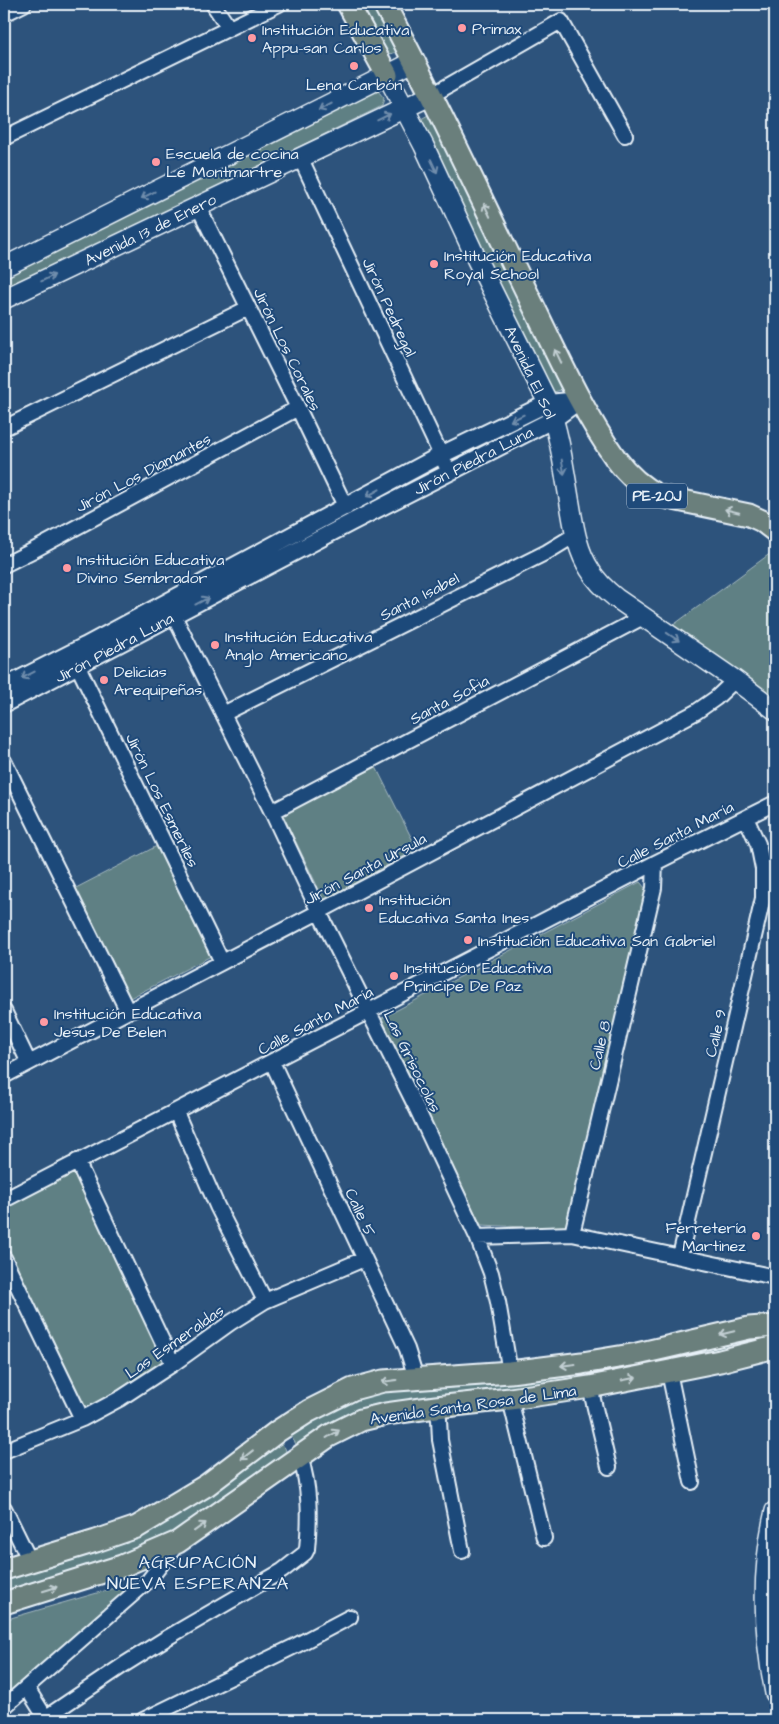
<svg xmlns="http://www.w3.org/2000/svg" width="779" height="1724" viewBox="0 0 779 1724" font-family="'Architects Daughter',sans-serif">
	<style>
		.green { fill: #5f8084; stroke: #a4b8be }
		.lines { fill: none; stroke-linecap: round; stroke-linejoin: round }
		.minor-casing { stroke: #e8f1f8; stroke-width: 18 }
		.tertiary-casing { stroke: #e8f1f8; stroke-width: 20 }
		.secondary-casing { stroke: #e8f1f8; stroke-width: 22 }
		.primary-casing { stroke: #e8f1f8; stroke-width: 25 }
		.minor { stroke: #1f4a7a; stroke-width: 14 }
		.tertiary { stroke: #1f4a7a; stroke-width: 16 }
		.secondary { stroke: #1f4a7a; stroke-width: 19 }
		.primary { stroke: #6b7f7c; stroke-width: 21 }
		.oneway { stroke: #6f8dac }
		.oneway2 { stroke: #c2cfd3 }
		.poi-dot { fill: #ff9aa2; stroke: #1f4a7a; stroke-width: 2 }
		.labels { text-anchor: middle; stroke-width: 4; stroke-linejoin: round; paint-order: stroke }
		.shield { fill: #1f4a7a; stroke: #acbfd2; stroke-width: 1 }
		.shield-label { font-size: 15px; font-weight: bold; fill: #e8f1f8 }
		.poi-label { font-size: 16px; fill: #e8f1f8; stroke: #1f4a7a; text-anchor: start }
		.street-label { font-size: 16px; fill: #e8f1f8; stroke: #1f4a7a }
		.neighbourhood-label { font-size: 18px; letter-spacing: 1px; fill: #e8f1f8; stroke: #1f4a7a }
	</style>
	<rect width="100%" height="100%" fill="#2d537c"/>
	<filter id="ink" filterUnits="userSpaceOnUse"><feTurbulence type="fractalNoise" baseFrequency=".02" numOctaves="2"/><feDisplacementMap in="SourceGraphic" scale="10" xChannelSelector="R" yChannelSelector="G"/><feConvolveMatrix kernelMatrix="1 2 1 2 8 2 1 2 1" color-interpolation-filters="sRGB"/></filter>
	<g filter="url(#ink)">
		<path class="green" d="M356,4H377L400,45L397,52L386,55Z
			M372,91H378L384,98L382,106L4,291V274Z
			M430,114L564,389L554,392L548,390L420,127L421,119Z
			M775,550V701L672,626Z
			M376,767L417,849L324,900L283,815Z
			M157,846L213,955L128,999L74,889Z
			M640,882L646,889L568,1229L481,1225L382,1018Z
			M74,1169L168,1365L87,1415L4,1244V1206Z
			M771,1333V1339L766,1342L574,1382L470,1394L303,1445L296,1444L290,1435L291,1431L366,1391Z
			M280,1442L285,1448L287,1455L220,1505L154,1545L4,1594V1576L61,1558Z
			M142,1580L4,1698V1620Z"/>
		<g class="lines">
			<defs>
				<path id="minor" d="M213,4L229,28
					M4,14L24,4
					M432,95L561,21L625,135
					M4,138L279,4
					M300,157L449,472
					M198,206L298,408L346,508
					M4,428L248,308
					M4,565L34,550L298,408
					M174,616L272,812L319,912L417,1109L477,1237L491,1273L498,1302L510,1372
					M73,656L222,962
					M223,714L547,552L575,535
					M4,761L127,1010
					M272,812L643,617
					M4,1011L29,1063
					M272,1062L407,1349L416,1378
					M4,1076L328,907L696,712L716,698L735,680
					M176,1112L217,1206L265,1301
					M77,1161L173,1364
					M4,1200L655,863L775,803
					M572,1234L654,888L655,863
					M477,1237L572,1234L775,1277
					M680,1256L763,898V869L758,844L746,818
					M4,1258L82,1419
					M669,1372L692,1482
					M590,1387L609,1467
					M510,1399L544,1538
					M436,1407L439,1419L440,1440L462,1551
					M4,1451L82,1419L121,1398L173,1364L230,1323L265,1301L364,1259
					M4,1508L30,1561
					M27,1688L47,1720
					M4,1707L148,1581L177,1544
					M45,1718L125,1664L165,1639L282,1571L305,1553L307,1549C310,1516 310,1488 300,1456
					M143,1720L295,1646L350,1617"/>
				<path id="tertiary" d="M4,687L85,646L441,455L548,403L580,400
					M4,704L352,522L554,419L580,400"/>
				<path id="secondary" d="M387,75L424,146L477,260L548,403C560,435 564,470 570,504C574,527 577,550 590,570C597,582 606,590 616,598L735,680L775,710
					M4,267L415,61
					M4,299L432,95
					M775,1511C761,1570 763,1633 775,1693"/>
				<path id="primary" d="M348,4L387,75
					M384,4C437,102 483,203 532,303C558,356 582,411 616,459C628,475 641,487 659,496L749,515L762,521L775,531
					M4,1569L96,1541L137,1527L207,1485L278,1431L309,1411L353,1389L383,1381L510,1372L582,1363L637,1354L749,1328L775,1326
					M4,1603L122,1566L178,1542L329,1436L361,1420L386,1414L436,1407L510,1399L590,1387L720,1361L775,1347"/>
			</defs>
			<use href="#minor" class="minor-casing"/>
			<use href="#tertiary" class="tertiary-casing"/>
			<use href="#secondary" class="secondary-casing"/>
			<use href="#primary" class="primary-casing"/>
			<use href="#minor" class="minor"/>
			<use href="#tertiary" class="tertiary"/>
			<use href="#secondary" class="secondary"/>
			<use href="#primary" class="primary"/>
		</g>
		<defs><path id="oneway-shaft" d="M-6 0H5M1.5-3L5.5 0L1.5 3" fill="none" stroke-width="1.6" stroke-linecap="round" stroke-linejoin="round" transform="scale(1.25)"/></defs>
		<g class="oneway">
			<use href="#oneway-shaft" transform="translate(325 107) rotate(153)"/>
			<use href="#oneway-shaft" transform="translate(384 117) rotate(-26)"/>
			<use href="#oneway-shaft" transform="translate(434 166) rotate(65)"/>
			<use href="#oneway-shaft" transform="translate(148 195) rotate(153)"/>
			<use href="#oneway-shaft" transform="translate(48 278) rotate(-26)"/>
			<use href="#oneway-shaft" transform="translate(517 418) rotate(154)"/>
			<use href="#oneway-shaft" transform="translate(563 467) rotate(80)"/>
			<use href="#oneway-shaft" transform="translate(373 493) rotate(151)"/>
			<use href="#oneway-shaft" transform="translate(202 601) rotate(-28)"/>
			<use href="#oneway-shaft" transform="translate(673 637) rotate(34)"/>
			<use href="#oneway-shaft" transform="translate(28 675) rotate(153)"/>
		</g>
		<g class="oneway2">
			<use href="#oneway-shaft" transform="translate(487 210) rotate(-115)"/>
			<use href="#oneway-shaft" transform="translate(558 356) rotate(-116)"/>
			<use href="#oneway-shaft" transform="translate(732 511) rotate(-167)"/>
			<use href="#oneway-shaft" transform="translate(727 1333) rotate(167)"/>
			<use href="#oneway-shaft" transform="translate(568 1365) rotate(173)"/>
			<use href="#oneway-shaft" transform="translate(629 1379) rotate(-11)"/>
			<use href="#oneway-shaft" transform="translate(389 1381) rotate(172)"/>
			<use href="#oneway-shaft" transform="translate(333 1434) rotate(-31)"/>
			<use href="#oneway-shaft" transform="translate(247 1455) rotate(142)"/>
			<use href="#oneway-shaft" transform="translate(200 1527) rotate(-36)"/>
			<use href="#oneway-shaft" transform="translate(50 1589) rotate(-17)"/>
		</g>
	</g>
	<g class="poi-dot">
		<circle cx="462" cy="28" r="5"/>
		<circle cx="252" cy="38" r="5"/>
		<circle cx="354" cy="66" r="5"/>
		<circle cx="156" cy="162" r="5"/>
		<circle cx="434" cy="264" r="5"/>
		<circle cx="67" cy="568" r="5"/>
		<circle cx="215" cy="645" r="5"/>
		<circle cx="104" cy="680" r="5"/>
		<circle cx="369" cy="908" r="5"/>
		<circle cx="468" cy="940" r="5"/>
		<circle cx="394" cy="976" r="5"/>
		<circle cx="44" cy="1022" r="5"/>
		<circle cx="756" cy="1236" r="5"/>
	</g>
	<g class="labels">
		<rect class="shield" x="627" y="483.5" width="60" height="25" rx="4"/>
		<g class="shield-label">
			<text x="657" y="501">PE-20J</text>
		</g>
		<g class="poi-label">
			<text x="472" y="34">Primax</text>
			<text x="262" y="35">Institución Educativa<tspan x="262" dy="18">Appu-san Carlos</tspan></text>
			<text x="354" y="90" text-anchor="middle">Lena Carbón</text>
			<text x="166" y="159">Escuela de cocina<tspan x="166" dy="18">Le Montmartre</tspan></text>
			<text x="444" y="261">Institución Educativa<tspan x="444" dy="18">Royal School</tspan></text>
			<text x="77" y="565">Institución Educativa<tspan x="77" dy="18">Divino Sembrador</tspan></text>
			<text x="225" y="642">Institución Educativa<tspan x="225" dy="18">Anglo Americano</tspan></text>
			<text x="114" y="677">Delicias<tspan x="114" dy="18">Arequipeñas</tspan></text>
			<text x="379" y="905">Institución<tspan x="379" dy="18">Educativa Santa Ines</tspan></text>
			<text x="478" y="946">Institución Educativa San Gabriel</text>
			<text x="404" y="973">Institución Educativa<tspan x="404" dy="18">Principe De Paz</tspan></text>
			<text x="54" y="1019">Institución Educativa<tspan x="54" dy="18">Jesus De Belen</tspan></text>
			<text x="746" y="1233" text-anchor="end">Ferretería<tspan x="746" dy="18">Martinez</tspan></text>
		</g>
		<g class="street-label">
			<text transform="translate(150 229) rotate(-26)" y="6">Avenida 13 de Enero</text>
			<text transform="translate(390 307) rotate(65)" y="6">Jirón Pedregal</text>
			<text transform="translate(288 349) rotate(64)" y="6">Jirón Los Corales</text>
			<text transform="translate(531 372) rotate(65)" y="6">Avenida El Sol</text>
			<text transform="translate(473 460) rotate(-27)" y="6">Jirón Piedra Luna</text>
			<text transform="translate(143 472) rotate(-28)" y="6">Jirón Los Diamantes</text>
			<text transform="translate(419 596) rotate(-27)" y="6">Santa Isabel</text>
			<text transform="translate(114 647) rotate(-28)" y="6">Jirón Piedra Luna</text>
			<text transform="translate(449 699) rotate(-28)" y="6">Santa Sofia</text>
			<text transform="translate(163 800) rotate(64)" y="6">Jirón Los Esmeriles</text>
			<text transform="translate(675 834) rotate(-27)" y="6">Calle Santa María</text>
			<text transform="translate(365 868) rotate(-28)" y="6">Jirón Santa Ursula</text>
			<text transform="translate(315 1020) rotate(-28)" y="6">Calle Santa María</text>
			<text transform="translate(715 1033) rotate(-77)" y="6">Calle 9</text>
			<text transform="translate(599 1045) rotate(-77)" y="6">Calle 8</text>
			<text transform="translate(413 1061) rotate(64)" y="6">Las Grisocolas</text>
			<text transform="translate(361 1212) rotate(65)" y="6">Calle 5</text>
			<text transform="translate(174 1341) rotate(-35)" y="6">Las Esmeraldas</text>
			<text transform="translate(473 1404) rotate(-8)" y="6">Avenida Santa Rosa de Lima</text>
		</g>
		<g class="neighbourhood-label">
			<text x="198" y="1568">AGRUPACIÓN<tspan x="198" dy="21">NUEVA ESPERANZA</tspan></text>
		</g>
	</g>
	<rect width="779" height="1724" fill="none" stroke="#1f4a7a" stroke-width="20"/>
	<rect x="10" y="10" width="759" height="1704" fill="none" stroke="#e8f1f8" stroke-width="2" filter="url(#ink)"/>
</svg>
